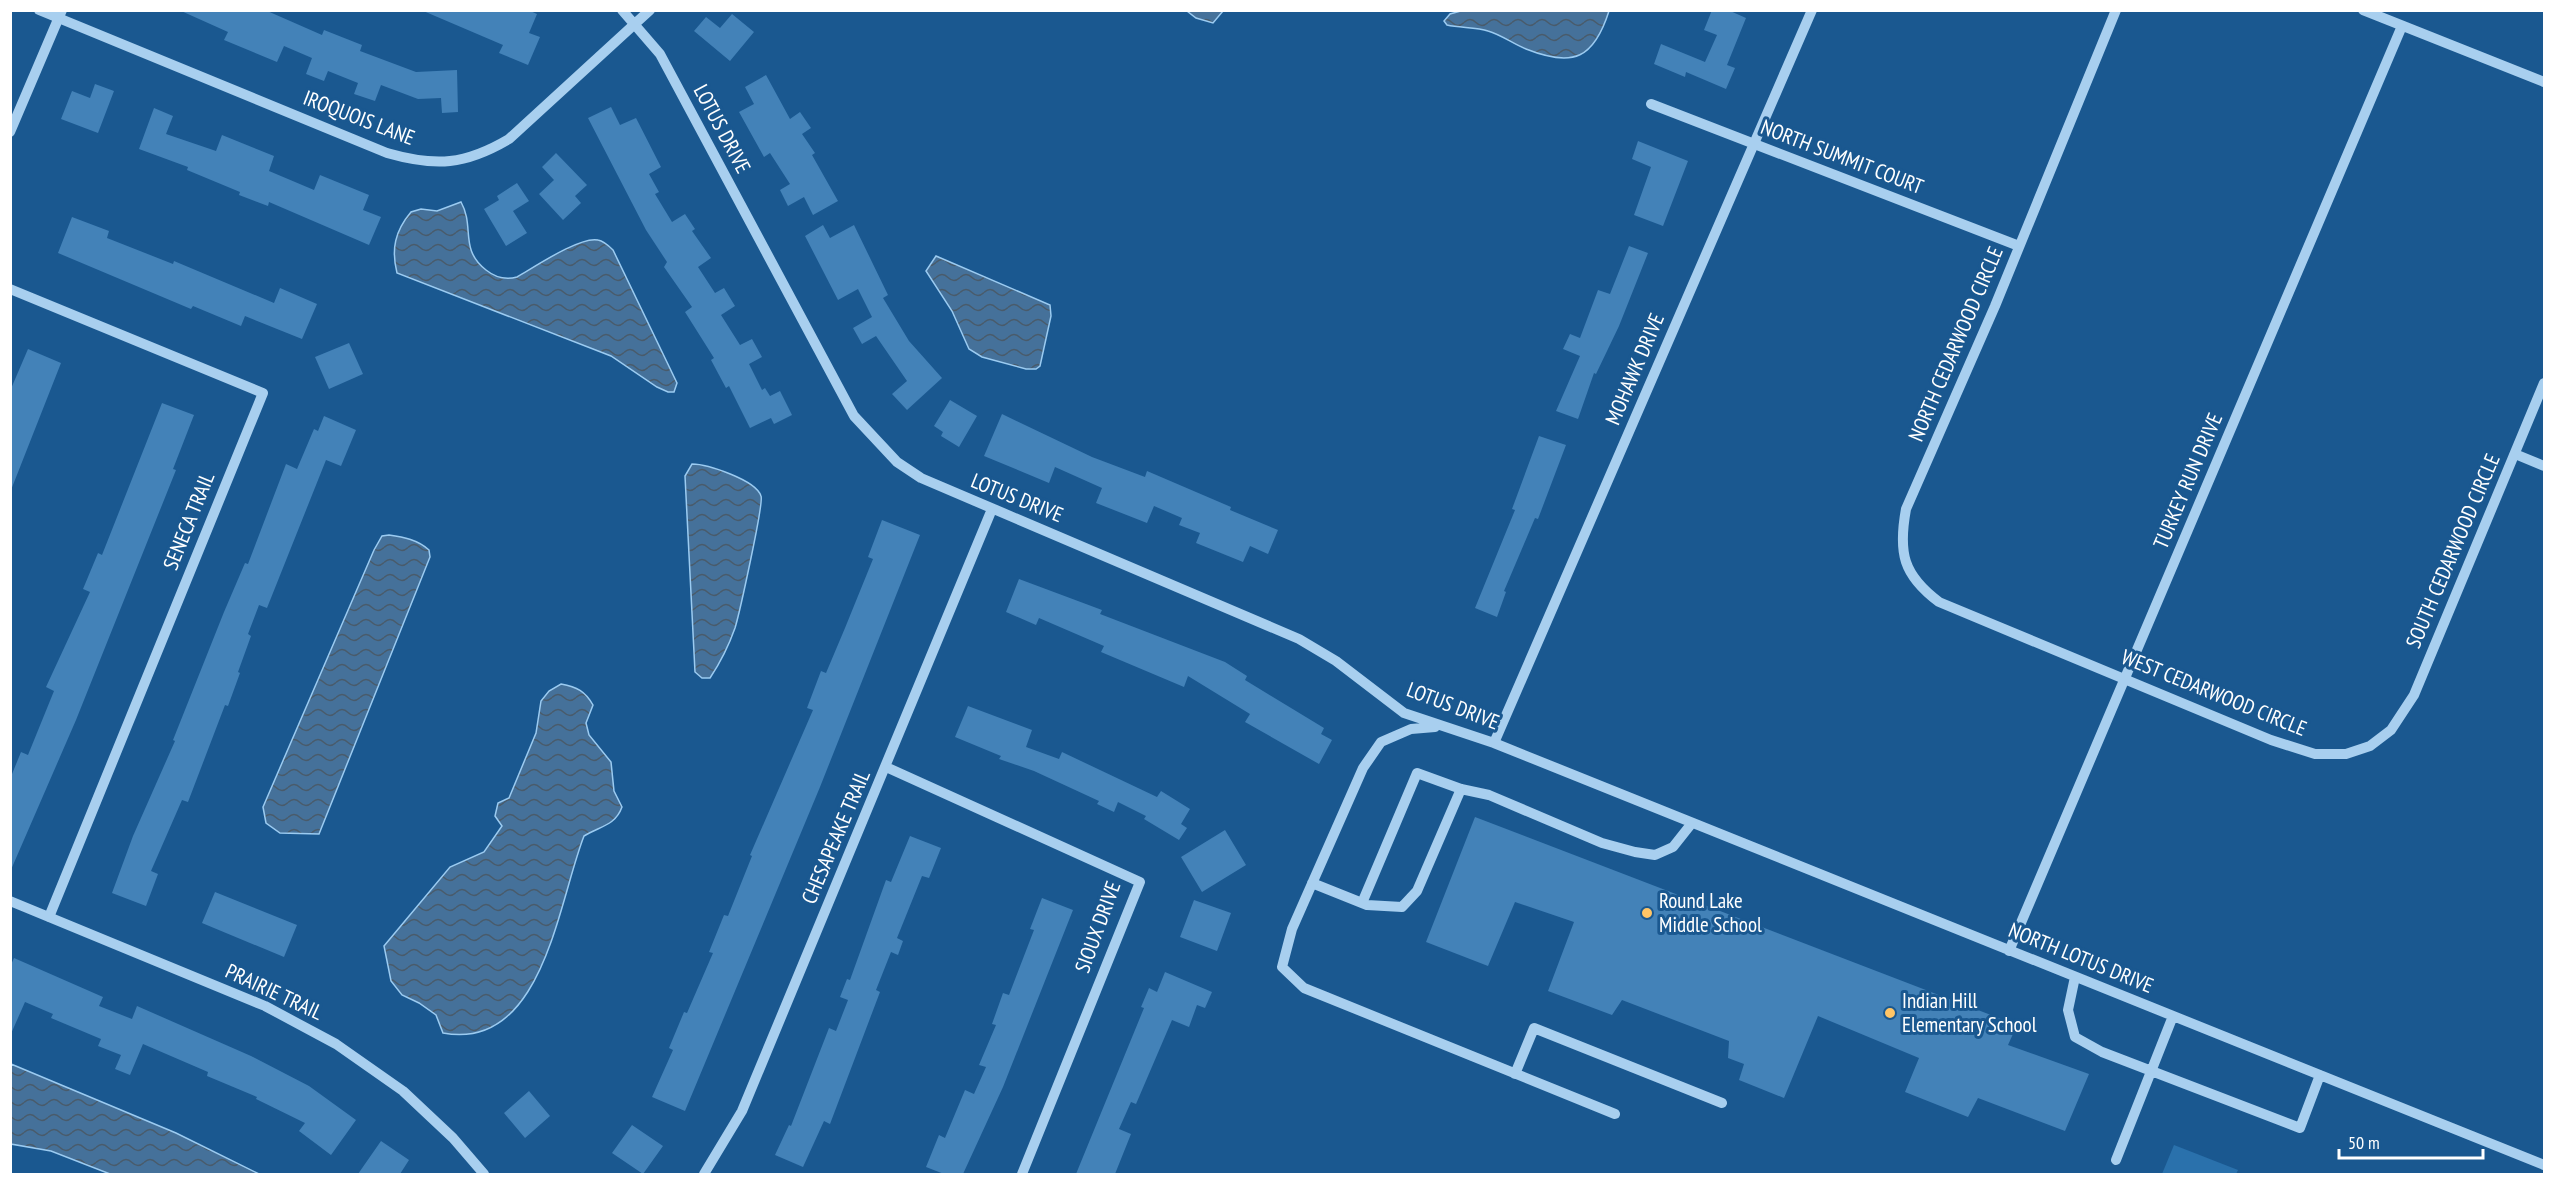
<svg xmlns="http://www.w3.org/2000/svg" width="2555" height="1185" viewBox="0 0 2555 1185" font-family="'PT Sans Narrow',sans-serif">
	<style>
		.green { fill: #2a71ac }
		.water { fill: url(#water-waves); stroke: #9bcbf1; stroke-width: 1.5 }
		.building { fill: #4382b8 }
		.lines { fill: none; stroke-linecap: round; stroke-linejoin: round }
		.minor { stroke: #a8cfef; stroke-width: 10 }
		.poi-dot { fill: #ffc566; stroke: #1a5890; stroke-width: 2 }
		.labels { text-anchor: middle; stroke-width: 6; stroke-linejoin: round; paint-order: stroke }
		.street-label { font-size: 21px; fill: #fff; stroke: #1a5890 }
		.poi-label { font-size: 21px; fill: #fff; stroke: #1a5890; text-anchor: start }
	</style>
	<defs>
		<pattern id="water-waves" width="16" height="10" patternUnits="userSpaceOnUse" patternTransform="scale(1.5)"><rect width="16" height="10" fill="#45719a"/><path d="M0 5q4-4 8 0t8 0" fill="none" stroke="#495b6b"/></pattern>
	</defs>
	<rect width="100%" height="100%" fill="#1a5890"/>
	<path class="green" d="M2174,1145L2238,1170L2236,1174H2162Z"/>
	<path class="water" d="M1187,11H1223L1213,23L1196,18Z
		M1461,11V10L1609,11C1594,58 1574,68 1526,49C1513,44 1502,35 1488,31C1477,27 1460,28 1447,25L1444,21L1450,14Z
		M461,202C475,227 459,249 486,270C496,278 506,280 517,277C533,268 580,236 598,240C604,241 609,246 613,250L677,383L674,392H668L657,387L611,356L397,273C391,249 395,231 411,212L421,209L437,211Z
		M936,256L1050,305L1051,316L1040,366L1036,369H1026L982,357L969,349L952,311L926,271Z
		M692,464C707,464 756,480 761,496C764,503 739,615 735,628C729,645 720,663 710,678H702L695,672L685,476Z
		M389,535C404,537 418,540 429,550L430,557L319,834L280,833L266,823L263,807L374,550L382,536Z
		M561,684C577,687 585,691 593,705L586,723L589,735L611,762L614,791L622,807C615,826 600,826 584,836C558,902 543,1052 443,1033L436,1015L419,1003L402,995L391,981L384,946L450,867L484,852L502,826L495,816L498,803L509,798L536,733L541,701L549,691Z
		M11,1064L176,1133L259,1174H110L51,1151L11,1144Z"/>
	<path class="building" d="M179,10H265L322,35L324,30L362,45L360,51L416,72L457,70L458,112L442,113L441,98L418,99L381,85L375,101L354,94L358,83L328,71L324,81L306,74L312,58L284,46L277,62L224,40L228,32Z
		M421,10H528L537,14L529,33L540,37L528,65L499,53L503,45Z
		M1712,10H1728L1746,18L1727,65L1735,68L1726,89L1686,72L1685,77L1654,64L1661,44L1705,62L1717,35L1704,30Z
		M732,14L754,32L730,61L694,31L706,17L720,28Z
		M766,75L790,119L800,112L811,128L802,134L815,153L812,155L838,201L813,215L804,197L788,206L780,190L790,184L770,153L764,157L739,112L754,104L745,87Z
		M95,84L114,91L98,133L61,119L72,91L90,98Z
		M611,107L620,125L636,118L661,167L649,174L659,192L655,194L672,222L685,214L695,229L692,231L711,258L698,267L715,293L724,288L735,306L721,315L740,345L752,339L762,357L749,364L762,390L765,388L770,396L780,391L792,415L774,424L771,418L750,428L729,386L726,388L711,360L714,358L685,312L692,307L664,267L667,262L646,230L588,118Z
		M154,108L173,116L166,134L216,151L222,135L274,156L269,171L314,190L320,175L369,195L363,210L381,217L369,245L269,202L268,206L239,195L240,192L187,170L188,167L139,149Z
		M1638,141L1688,161L1663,226L1634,215L1651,167L1632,159Z
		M556,153L587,185L575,196L581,203L563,220L539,194L554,180L542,167Z
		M517,183L529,201L513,211L527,233L506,246L484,209L499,200L497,196Z
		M72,217L109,231L107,238L173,264L174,261L274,303L280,288L317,304L302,339L245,316L241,326L193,306L191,309L58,253Z
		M823,225L830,238L854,225L888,295L883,298L909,341L942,378L907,410L892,394L907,381L876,336L862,344L853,328L872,317L858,289L838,300L805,236Z
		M1629,246L1648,253L1619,326L1596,374L1594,373L1578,419L1556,411L1580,356L1563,349L1570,334L1580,338L1598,290L1610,294Z
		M349,343L363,374L329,389L315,357Z
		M28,349L61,363L11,490L10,391Z
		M950,400L977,416L959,447L941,436L943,432L934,426Z
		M162,403L194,415L173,469L176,470L76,720L10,872V779L21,752L28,755L54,691L46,687L90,592L83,589L98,553L102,555Z
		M1002,414L1092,457L1145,477L1147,471L1231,507L1230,510L1278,530L1268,554L1250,546L1243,562L1196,543L1200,533L1179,525L1182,518L1154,506L1147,523L1096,503L1102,488L1055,467L1049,483L984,456Z
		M324,416L356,430L341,466L326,460L267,608L259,605L248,634L251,636L238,672L240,673L228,706L225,705L188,802L182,800L151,871L158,874L146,906L112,893L133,836L175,741L173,740L224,612L245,563L248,564L286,464L297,469L314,429L318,431Z
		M1539,436L1566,445L1538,519L1535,518L1504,591L1506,592L1497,617L1475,608L1515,510L1512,509Z
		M882,520L920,535L820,787L685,1111L652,1097L673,1050L669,1048L684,1012L687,1013L713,953L709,952L724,915L728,916L752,856L750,855L813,710L807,708L821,671L826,673L845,628L873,559L868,557Z
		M1019,579L1102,610L1100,614L1225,662L1247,676L1245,680L1324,728L1321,734L1332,740L1319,764L1245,722L1250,714L1188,676L1184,687L1101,652L1104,646L1039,618L1036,625L1006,612Z
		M968,706L1032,730L1026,747L1059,759L1062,752L1157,797L1161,791L1190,809L1181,824L1187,828L1179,840L1144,819L1146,816L1118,802L1114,812L1097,804L1099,801L1034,771L999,759L1001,756L955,737Z
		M1475,817L2017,1025L2008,1045L2089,1074L2065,1131L1978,1098L1968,1117L1905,1092L1919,1058L1818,1016L1784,1098L1739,1080L1744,1064L1728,1058L1729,1041L1622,1000L1612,1015L1548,991L1574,922L1515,902L1488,966L1426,942Z
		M1225,830L1246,865L1202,892L1181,857Z
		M910,836L941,848L929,878L922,876L897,938L903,941L898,955L891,952L876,990L880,992L830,1124L824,1121L803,1167L775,1155L789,1125L791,1126L829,1028L836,1031L848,1000L840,997L847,979L850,980L886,880L891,882Z
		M215,892L297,925L284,957L202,923Z
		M1042,898L1073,910L1003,1087L963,1174H944L926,1167L939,1135L945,1138L965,1090L974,1094L986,1067L979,1065L996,1025L992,1024L1003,993L1009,995L1034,930L1030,929Z
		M1194,900L1231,913L1217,951L1180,937Z
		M14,958L103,997L99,1006L132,1019L137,1006L251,1056L309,1086L356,1120L331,1155L299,1131L305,1123L256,1099L257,1097L207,1076L208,1072L143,1044L130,1075L115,1069L121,1055L98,1046L101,1039L51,1018L53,1014L25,1002L10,1036V967Z
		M1165,972L1212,992L1205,1008L1197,1005L1189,1027L1172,1020L1136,1104L1131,1102L1119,1129L1131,1134L1115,1174H1076L1144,1008L1141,1007L1149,988L1157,992Z
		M529,1091L550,1116L525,1138L504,1113Z
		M632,1125L663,1146L643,1174L612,1153Z
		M381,1141L409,1160L400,1174H358Z"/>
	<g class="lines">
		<path class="minor" d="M39,10L387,153C436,167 465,165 509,139L650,10
			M622,10L660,54L854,416L897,462L921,478L1299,639L1336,661L1404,713L1494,743L2544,1165
			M2116,10L1995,306L1906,509C1898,553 1903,575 1939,602L2271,740L2315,754H2346L2370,746L2391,730L2414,695L2544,383
			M2363,10L2544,82
			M1651,104L2019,246
			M10,132L62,10
			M10,289L263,393L49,917
			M2515,454L2544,466
			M1435,727L1411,729L1381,742L1363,768L1292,929L1282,967L1304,988L1615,1114
			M1494,743L1812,10
			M886,767L1140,882L1022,1174
			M1312,883L1367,905L1402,907L1417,891L1461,789
			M10,901L265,1006L336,1044L403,1091L453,1138L484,1174
			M1362,903L1417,773L1461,789L1489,795L1602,843L1635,852L1655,855L1673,847L1692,823
			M2009,951L2402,26
			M2075,977L2068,1010L2075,1037L2102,1052L2300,1128L2320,1075
			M1515,1074L1534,1028L1722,1103
			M2116,1160L2173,1016
			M704,1174L742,1111L992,509"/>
	</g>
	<g class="poi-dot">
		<circle cx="1647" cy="913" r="6"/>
		<circle cx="1890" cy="1013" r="6"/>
	</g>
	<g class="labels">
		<g class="street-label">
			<text transform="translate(359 118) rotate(21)" y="7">IROQUOIS LANE</text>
			<text transform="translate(722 129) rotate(62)" y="7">LOTUS DRIVE</text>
			<text transform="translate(1842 157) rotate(21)" y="7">NORTH SUMMIT COURT</text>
			<text transform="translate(1956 344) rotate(-67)" y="7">NORTH CEDARWOOD CIRCLE</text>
			<text transform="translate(1635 369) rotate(-67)" y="7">MOHAWK DRIVE</text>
			<text transform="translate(2188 481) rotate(-67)" y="7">TURKEY RUN DRIVE</text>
			<text transform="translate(1017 498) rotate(22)" y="7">LOTUS DRIVE</text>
			<text transform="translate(189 521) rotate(-68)" y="7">SENECA TRAIL</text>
			<text transform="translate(2453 551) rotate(-67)" y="7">SOUTH CEDARWOOD CIRCLE</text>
			<text transform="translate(2214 693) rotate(22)" y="7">WEST CEDARWOOD CIRCLE</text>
			<text transform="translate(1453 706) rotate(21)" y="7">LOTUS DRIVE</text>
			<text transform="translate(836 837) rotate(-67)" y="7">CHESAPEAKE TRAIL</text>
			<text transform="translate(1098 927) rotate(-70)" y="7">SIOUX DRIVE</text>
			<text transform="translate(2081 958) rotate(22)" y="7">NORTH LOTUS DRIVE</text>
			<text transform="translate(274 992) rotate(25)" y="7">PRAIRIE TRAIL</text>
		</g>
		<g class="poi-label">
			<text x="1659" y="908">Round Lake<tspan x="1659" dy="24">Middle School</tspan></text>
			<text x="1902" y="1008">Indian Hill<tspan x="1902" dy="24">Elementary School</tspan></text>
		</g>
	</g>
	<rect width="2555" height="1185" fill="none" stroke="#ffffff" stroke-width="24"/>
	<path d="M2339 1149v9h144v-9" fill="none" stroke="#ffffff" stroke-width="3"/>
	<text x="2348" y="1149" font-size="18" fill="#ffffff" stroke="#1a5890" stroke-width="4.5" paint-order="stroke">50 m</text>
</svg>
